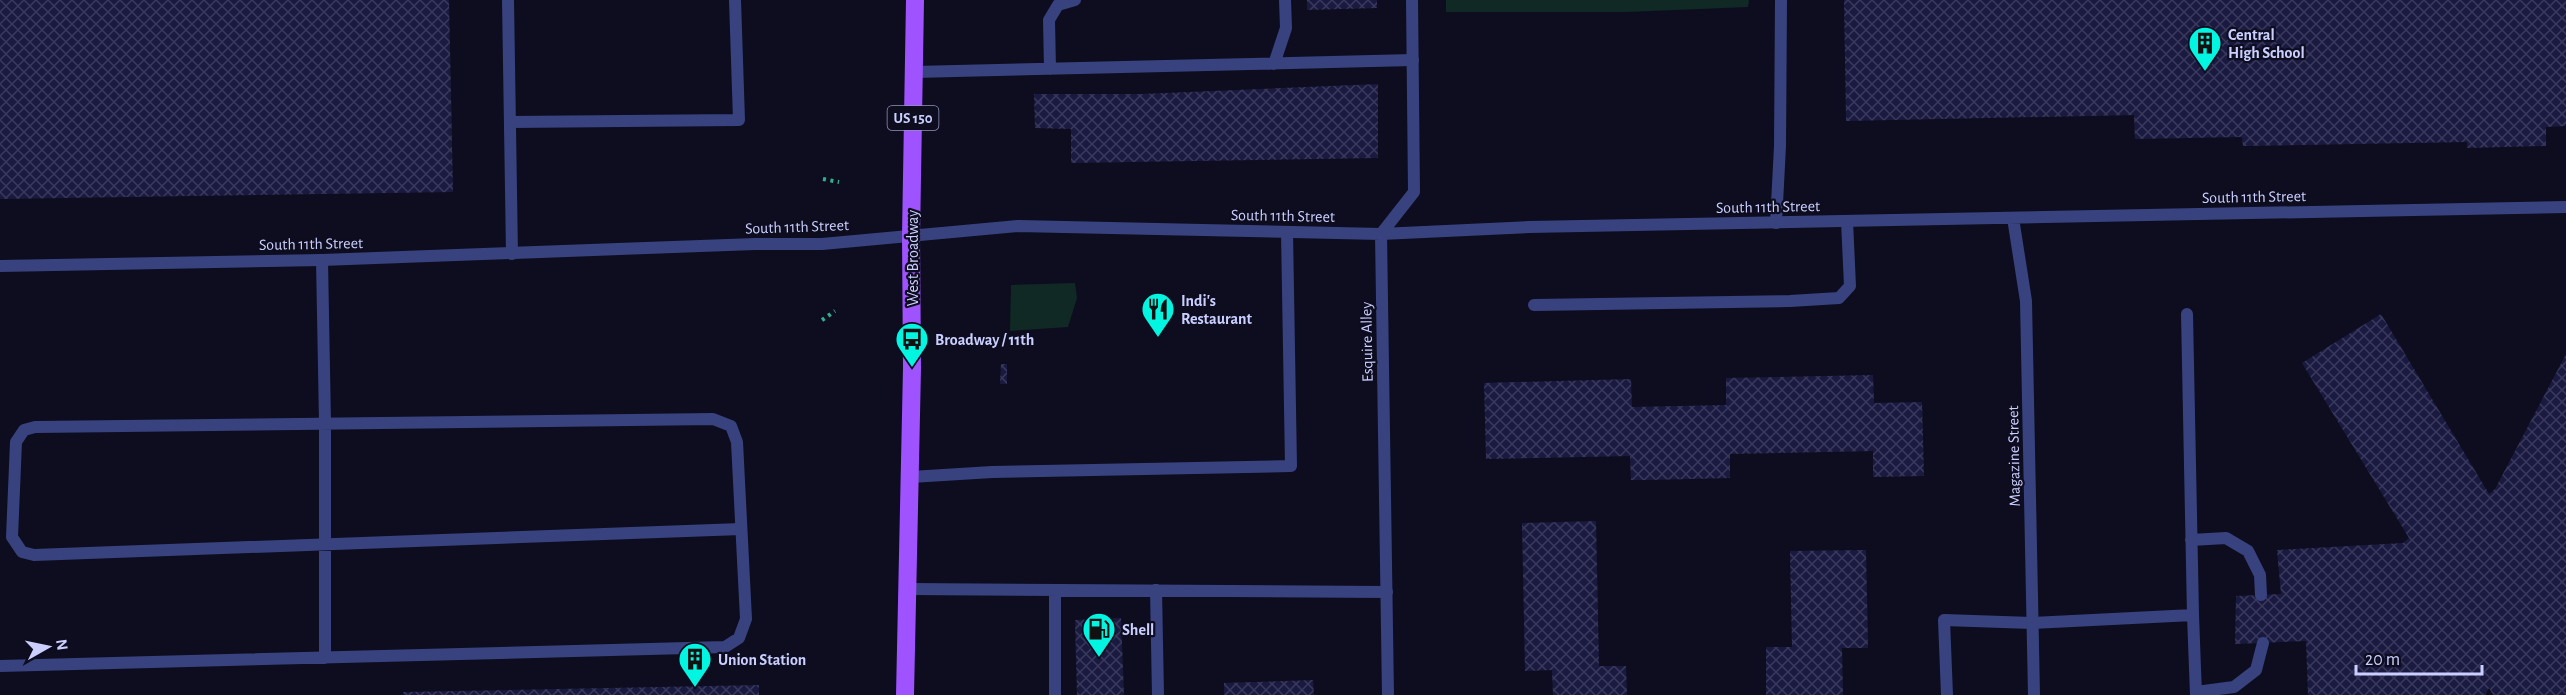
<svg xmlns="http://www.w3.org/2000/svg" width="2566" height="695" viewBox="0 0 2566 695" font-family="'Alegreya Sans',sans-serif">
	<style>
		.green { fill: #102924 }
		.building { fill: url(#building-cross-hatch) }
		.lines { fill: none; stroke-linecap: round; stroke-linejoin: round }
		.path { stroke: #2eb091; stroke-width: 4; stroke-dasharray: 3 4.5; stroke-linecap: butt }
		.lane { stroke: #38427e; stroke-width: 12 }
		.street { stroke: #38427e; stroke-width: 12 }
		.primary { stroke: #9f53fe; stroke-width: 18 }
		.labels { text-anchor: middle; stroke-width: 4.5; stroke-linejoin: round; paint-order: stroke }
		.shield { fill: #0d0d1f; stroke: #9295bc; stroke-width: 1.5 }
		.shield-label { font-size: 15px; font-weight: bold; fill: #cbcfff }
		.poi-label { font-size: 16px; font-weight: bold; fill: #cbcfff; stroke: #0d0d1f; text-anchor: start }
		.street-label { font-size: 16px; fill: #cbcfff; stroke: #0d0d1f }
	</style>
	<defs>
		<pattern id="building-cross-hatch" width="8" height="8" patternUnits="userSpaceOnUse" patternTransform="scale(1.5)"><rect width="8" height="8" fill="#1a1940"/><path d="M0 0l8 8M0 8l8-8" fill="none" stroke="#3a395d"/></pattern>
	</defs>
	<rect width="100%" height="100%" fill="#0d0d1f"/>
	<path class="green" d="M1446,0H1749L1748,7L1627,12H1446Z
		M1075,283L1077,298L1068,327L1010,331L1011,285Z"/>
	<path class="building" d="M0,0H449L453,192L0,199Z
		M1307,0H1377V8L1307,10Z
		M1844,0H2566V126L2546,127V146L2467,148V142L2243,146L2242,137L2135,139L2134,115L1846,121Z
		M1378,84V158L1071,163V129L1035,128L1034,94H1142Z
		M2381,314L2489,494L2495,489L2566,354V695H2493L2489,688L2485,695H2308L2306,641L2235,644L2236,596L2281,594L2277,550L2403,543L2409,538L2302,363Z
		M1001,364H1007V384H1000Z
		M1873,375L1874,403L1922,402L1924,476L1873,477V451L1730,454V478L1651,480H1631L1630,456L1486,459L1484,383L1631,379L1632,407L1726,405V378Z
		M1596,521L1599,666H1626L1627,695H1553L1552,670L1525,671L1522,523Z
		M1866,550L1868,648H1842L1843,695H1766V647H1792L1790,551Z
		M1121,618L1124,695H1077L1075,620Z
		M1313,680L1314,695H1224V683Z
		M759,685V695H403V692Z"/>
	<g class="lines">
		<path class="path" d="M823,179L839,182
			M822,320L835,311"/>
		<path class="lane" d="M508,0L512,254
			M1274,64L1286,28L1285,0
			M1050,69L1049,20L1058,5L1075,0
			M914,72L1413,60
			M510,122L739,120L735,0
			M1776,223L1780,146L1781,0
			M322,260L325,423V658
			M1534,305L1790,301L1839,298L1850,286L1847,221
			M2187,314L2193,615
			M911,477L992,472L1291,466L1287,232
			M2191,540L2226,538L2248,551L2260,575L2261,595
			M907,589L1387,592
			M1055,590V695
			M1156,590L1158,695
			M0,666L725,647L739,638L746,619L737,442L731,426L713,419L35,427L24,430L16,442L12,537L22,552L34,555L741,529
			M2196,692L2234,687L2256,670L2263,643
			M1947,695L1944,620L2032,623L2193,615L2196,695"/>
		<path class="street" d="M2013,218L2026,301L2034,695
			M0,266L322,260L755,244H822L1018,226L1381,234L1529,227L2566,207
			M1388,695L1381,234L1414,192L1412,0"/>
		<path class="primary" d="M905,695L912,368L911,236L915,0"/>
	</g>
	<defs>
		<symbol id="building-pin" viewBox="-11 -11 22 30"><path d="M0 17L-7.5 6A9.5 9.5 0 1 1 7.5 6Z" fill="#01f5e1" stroke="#0d0d1f"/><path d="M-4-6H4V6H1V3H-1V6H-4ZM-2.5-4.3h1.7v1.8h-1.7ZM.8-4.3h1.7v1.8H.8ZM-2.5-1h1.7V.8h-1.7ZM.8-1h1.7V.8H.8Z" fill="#111"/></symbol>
		<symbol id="restaurant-pin" viewBox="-11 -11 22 30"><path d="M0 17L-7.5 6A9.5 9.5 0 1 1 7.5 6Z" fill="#01f5e1" stroke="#0d0d1f"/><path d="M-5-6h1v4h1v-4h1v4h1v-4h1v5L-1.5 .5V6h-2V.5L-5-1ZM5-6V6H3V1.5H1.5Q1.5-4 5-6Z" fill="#111"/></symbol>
		<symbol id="bus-pin" viewBox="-11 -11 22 30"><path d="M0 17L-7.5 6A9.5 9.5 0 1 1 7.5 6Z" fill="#01f5e1" stroke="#0d0d1f"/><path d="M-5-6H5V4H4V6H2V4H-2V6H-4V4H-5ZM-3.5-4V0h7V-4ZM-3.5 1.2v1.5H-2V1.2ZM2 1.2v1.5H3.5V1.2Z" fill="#111"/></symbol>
		<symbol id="fuel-pin" viewBox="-11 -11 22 30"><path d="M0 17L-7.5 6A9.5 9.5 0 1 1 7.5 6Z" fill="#01f5e1" stroke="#0d0d1f"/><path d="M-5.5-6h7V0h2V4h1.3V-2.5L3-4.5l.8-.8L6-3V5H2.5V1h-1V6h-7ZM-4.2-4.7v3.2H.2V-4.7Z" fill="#111"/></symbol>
	</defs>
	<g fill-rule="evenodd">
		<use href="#building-pin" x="2186" y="24" width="38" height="52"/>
		<use href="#restaurant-pin" x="1139" y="290" width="38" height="52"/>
		<use href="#bus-pin" x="893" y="320" width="38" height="52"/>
		<use href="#fuel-pin" x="1080" y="610" width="38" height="52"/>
		<use href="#building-pin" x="676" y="640" width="38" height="52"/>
	</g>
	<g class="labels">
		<rect class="shield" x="887.5" y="106" width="51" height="24" rx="4.5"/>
		<g class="shield-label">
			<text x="913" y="123">US 150</text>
		</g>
		<g class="poi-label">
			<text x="2228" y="40">Central<tspan x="2228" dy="18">High School</tspan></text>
			<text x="1181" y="306">Indi's<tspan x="1181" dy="18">Restaurant</tspan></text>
			<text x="935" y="345">Broadway / 11th</text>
			<text x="1122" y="635">Shell</text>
			<text x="718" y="665">Union Station</text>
		</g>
		<g class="street-label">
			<text transform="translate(2254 196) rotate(-1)" y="6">South 11th Street</text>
			<text transform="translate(1768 206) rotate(-1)" y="6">South 11th Street</text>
			<text transform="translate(1283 215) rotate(1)" y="6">South 11th Street</text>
			<text transform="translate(797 226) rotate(-2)" y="6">South 11th Street</text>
			<text transform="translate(311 243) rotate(-1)" y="6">South 11th Street</text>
			<text transform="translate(912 258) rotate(-90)" y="6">West Broadway</text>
			<text transform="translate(1366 342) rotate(-91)" y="6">Esquire Alley</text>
			<text transform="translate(2013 456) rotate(-91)" y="6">Magazine Street</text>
		</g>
	</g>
	<g transform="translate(48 647) rotate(81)" stroke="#0d0d1f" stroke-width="4.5" paint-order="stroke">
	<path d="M0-4.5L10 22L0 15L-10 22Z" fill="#cbcfff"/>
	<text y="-9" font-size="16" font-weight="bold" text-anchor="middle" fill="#cbcfff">N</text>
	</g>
	<path d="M2356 665v9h126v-9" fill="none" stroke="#cbcfff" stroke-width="3"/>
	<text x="2365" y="665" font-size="18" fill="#cbcfff" stroke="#0d0d1f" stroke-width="4.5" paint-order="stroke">20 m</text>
</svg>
